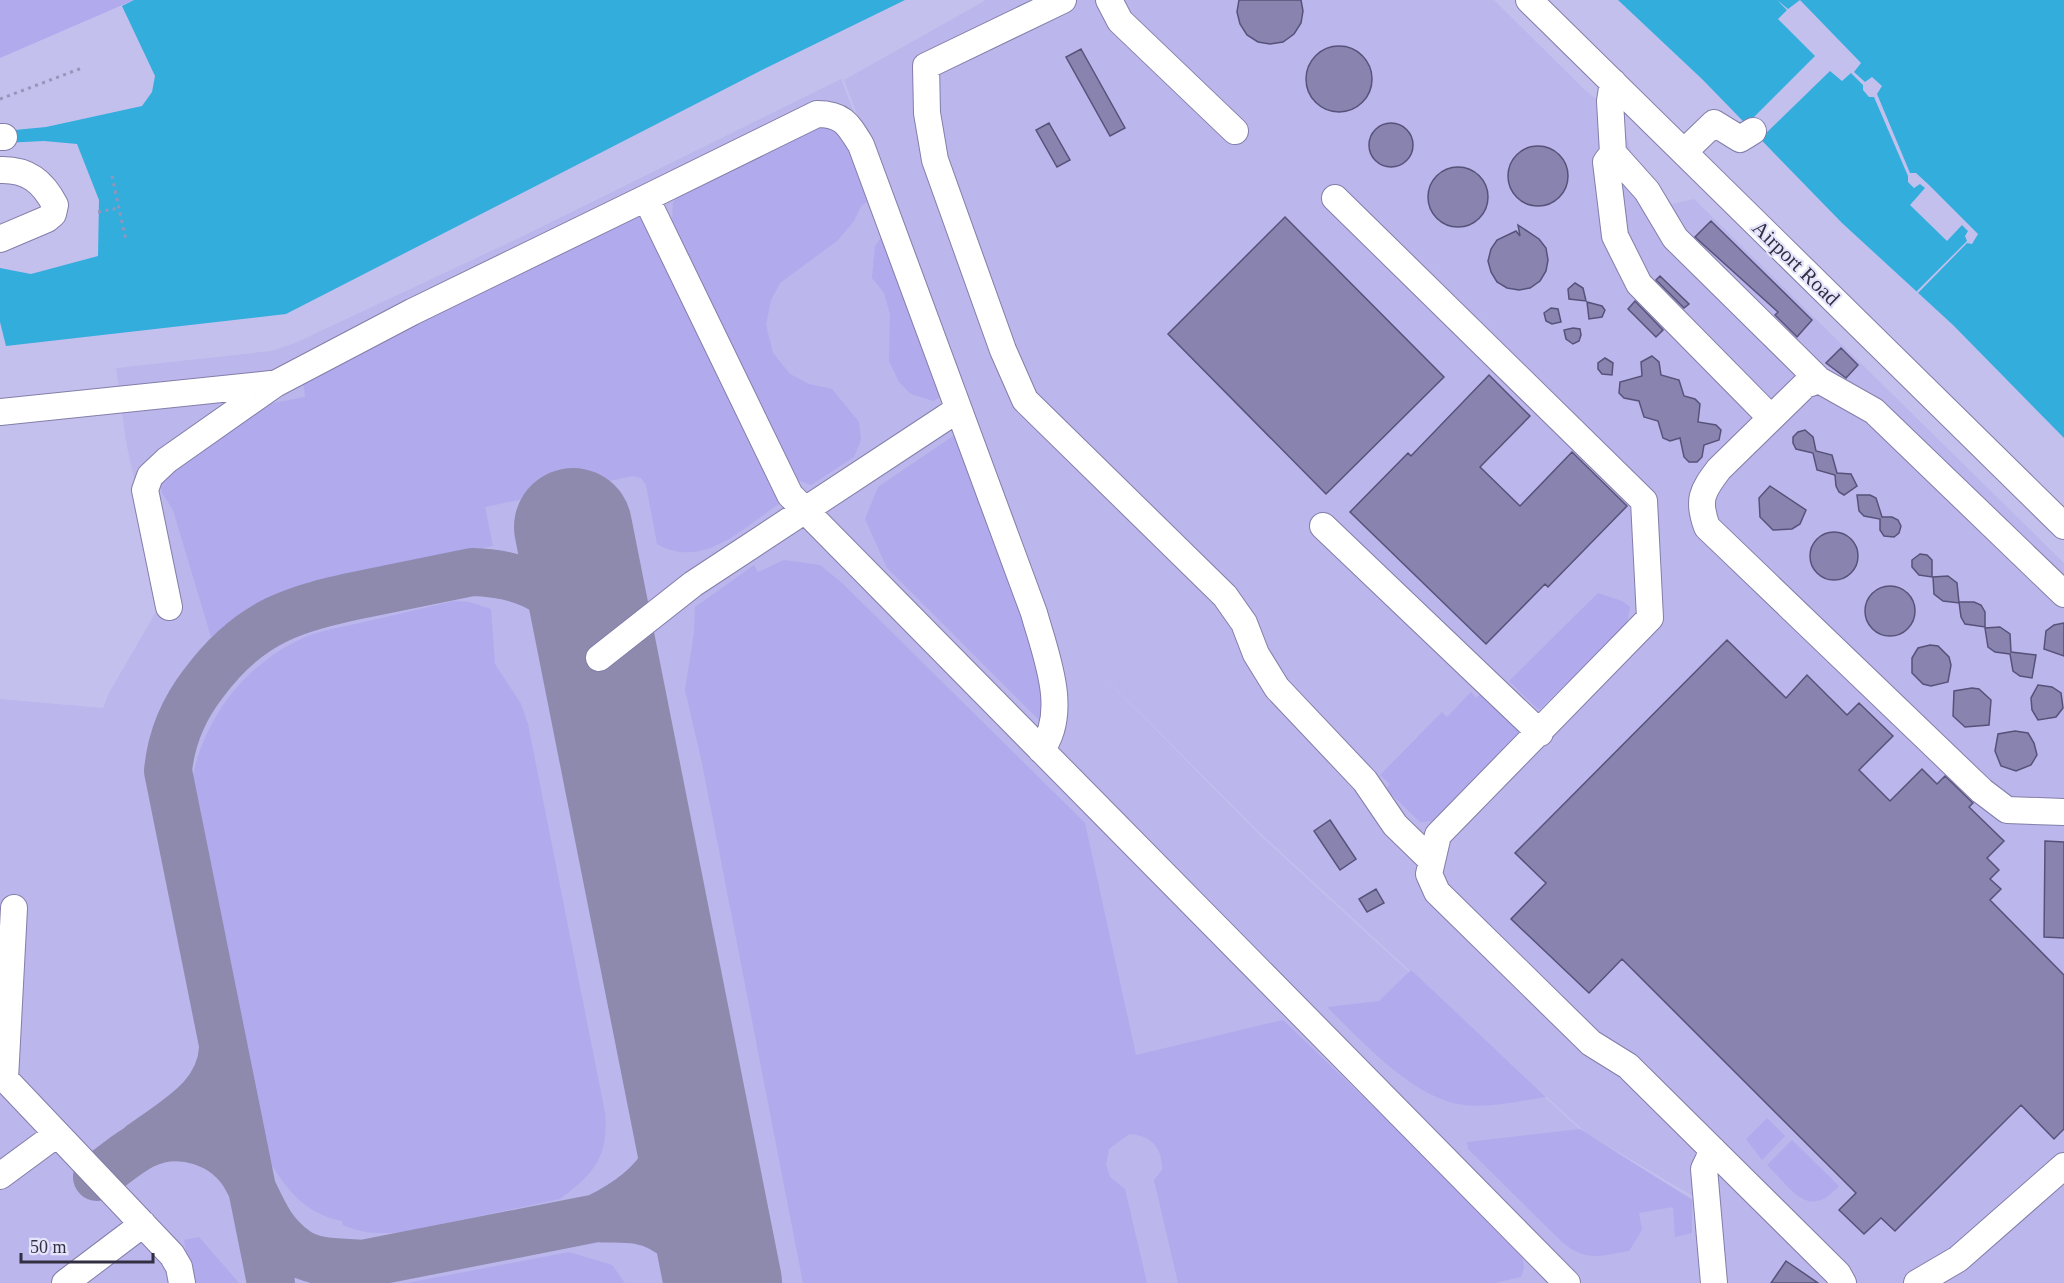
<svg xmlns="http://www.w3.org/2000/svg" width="2064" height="1283" viewBox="0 0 2064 1283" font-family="'Times New Roman',serif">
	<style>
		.built { fill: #bbb6eb; fill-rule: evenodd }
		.green { fill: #b1aaed }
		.water { fill: #33addc }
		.pier { fill: #c4c0ee }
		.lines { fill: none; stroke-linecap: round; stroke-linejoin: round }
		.taxiway { stroke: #8d8aae; stroke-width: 48 }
		.runway { stroke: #8d8aae; stroke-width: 118 }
		.building { fill: #8884af; stroke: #57527a; stroke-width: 1.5 }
		.minor-casing { stroke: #827ea9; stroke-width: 28 }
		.path { stroke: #9794b9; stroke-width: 3; stroke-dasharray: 3 4.5; stroke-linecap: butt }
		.minor { stroke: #fff; stroke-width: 26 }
		.labels { text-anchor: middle; stroke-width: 4.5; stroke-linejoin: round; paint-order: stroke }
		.street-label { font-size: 21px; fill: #312f41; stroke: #e5e4fc }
	</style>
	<rect width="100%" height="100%" fill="#c4c0ee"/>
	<path class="built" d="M986,0H1494L1586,91L1622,120L1634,162L1672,204L1694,199L2064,563V1283H0V699L103,708L109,693L161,603L126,442L116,368L271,351L295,343L521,237L841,79L988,457L844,80ZM1353,189L1607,439L1442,277ZM1054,627L1261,834L1586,1133L1694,1197L1692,1259L1693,1199L1585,1134L1261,836Z"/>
	<path class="green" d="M0,0H134L0,58Z
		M824,119L836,122L873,198L861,206L854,221L837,241L780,283L771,300L766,325L773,353L790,374L809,384L832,389L859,422L861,440L854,457L811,485L795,479L672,225L673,202L685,190Z
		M632,213L648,220L763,454L780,503C742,529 703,570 657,544L646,485L641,478L633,476L485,507L493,546L310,582L248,608L211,637L173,510L162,493L160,481L253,407L305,397L303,380Z
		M887,230L945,395L933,401L911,394L899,382L889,361L890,314L884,293L872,278L875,246Z
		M959,432L1017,580L1048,716L1039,720L887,568L865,519L878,487Z
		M784,560L820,565L842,583L1085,823L1136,1055L1283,1020L1439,1170L1522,1255L1524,1268L1521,1277L1495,1283H1178L1154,1180L1162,1170C1163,1148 1151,1135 1129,1134L1109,1149L1106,1164L1110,1177L1125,1189L1147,1283H803L702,763L685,690L694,633L695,607L754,565L758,572Z
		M1598,593L1622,601L1630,607L1627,624L1539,710L1509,681Z
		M454,601L469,602L491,609L495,664L521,704L528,724L605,1113C609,1156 594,1174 560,1199L403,1232C381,1234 363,1234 343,1225L342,1221C307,1214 288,1192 270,1162L193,775C206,718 242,669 295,642C315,631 338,628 360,623C392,616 423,608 454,601Z
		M1471,692L1476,698L1480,694L1519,729V735L1433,821L1420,822L1386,789L1390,784L1380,775L1442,712L1447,717Z
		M1411,970L1546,1097C1520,1101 1490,1108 1464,1105C1413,1099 1362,1041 1327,1007L1379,1001Z
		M1767,1118L1785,1136L1762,1160L1746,1139Z
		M1580,1129L1692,1200V1233L1675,1237L1673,1207L1639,1213L1642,1230L1629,1251C1600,1256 1586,1262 1562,1242L1468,1149L1467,1142Z
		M1792,1140L1839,1186C1808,1221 1792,1189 1767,1165Z
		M199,1237L239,1283H192L184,1240Z
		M569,1252L612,1265L625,1283H407Z"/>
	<path class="water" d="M134,0H905L764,69L286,314L6,346L0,322V268L31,274L98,256L99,200L77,144L44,141L4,143V131L46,127L142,106L152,92L155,76L122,6Z
		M1618,0H2064V438L1953,325L1842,223L1703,80Z"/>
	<path class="pier" d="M1777,0L1788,9L1800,0L1861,63L1854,72L1865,82L1872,77L1882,86L1877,94L1910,173H1916L1929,185L1978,234L1972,244L1967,243L1918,293L1916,292L1967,241L1965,236L1968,231L1962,225L1947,241L1910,205L1925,188L1920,184L1914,188L1908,182V176L1874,97H1869L1863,90V85L1851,73L1842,81L1830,71L1760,139L1746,125L1815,56L1778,19L1787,10Z"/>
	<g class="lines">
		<path class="taxiway" d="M679,1070C684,1146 666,1184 597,1218C610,1219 625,1218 638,1220C670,1225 701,1256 716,1283
			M141,1145C177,1119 221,1096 223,1048
			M97,1177C112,1167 127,1153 143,1145C180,1127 227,1142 247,1179C262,1207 267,1229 295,1250C313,1264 341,1262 362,1264
			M333,1277L342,1271L362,1264L597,1218
			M271,1283L168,771C171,739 183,710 203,684C250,620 295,608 369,593C403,586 438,579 472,572C540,574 568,600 599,658"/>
		<path class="runway" d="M573,527L723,1283"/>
	</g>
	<path class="building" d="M1239,0H1301L1303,11L1301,23L1294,34L1283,42L1270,44L1258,42L1247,35L1240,24L1237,12Z
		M1306 79a33 33 0 1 1 66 0a33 33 0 1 1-66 0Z
		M1081,49L1125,128L1110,136L1066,57Z
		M1049,123L1070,160L1057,167L1036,130Z
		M1369 145a22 22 0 1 1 44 0a22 22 0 1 1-44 0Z
		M1508 176a30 30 0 1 1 60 0a30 30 0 1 1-60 0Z
		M1428 197a30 30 0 1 1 60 0a30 30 0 1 1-60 0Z
		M1285,217L1444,377L1326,494L1168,334Z
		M1711,221L1812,320L1797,337L1775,315L1778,312L1695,237Z
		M1518,225L1539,239L1546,248L1548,260L1546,271L1540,281L1530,288L1519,290L1507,288L1497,282L1491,272L1488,261L1491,249L1497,240L1516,231L1520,236Z
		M1660,276L1689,304L1684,308L1656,280Z
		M1575,283L1583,288L1586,301L1569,299L1568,289Z
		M1635,301L1663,330L1656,337L1628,309Z
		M1587,302L1602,306L1605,310L1602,317L1589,319Z
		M1551,308L1558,309L1561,322L1552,324L1546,321L1544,313Z
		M1573,328L1580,329L1581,335L1579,341L1573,344L1566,339L1564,330Z
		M1841,348L1858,365L1846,378L1826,363Z
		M1652,356L1659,362L1661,375L1679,380L1684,396L1695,399L1700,404L1698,422L1716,425L1721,430L1719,440L1704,445L1702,457L1697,462H1689L1684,457L1680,438L1670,441L1663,438L1658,421L1644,417L1639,401L1624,398L1619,393L1620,382L1642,376L1641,362Z
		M1605,358L1613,363L1612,375L1602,374L1598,369V363Z
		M1489,375L1530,416L1480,467L1520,506L1572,452L1627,506L1548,587L1545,584L1486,644L1350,512L1408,453L1411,456Z
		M1805,430L1813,437L1816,451L1832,455L1837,473L1851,474L1857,486L1844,495L1839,492L1836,486L1835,475L1817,470L1813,453L1796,449L1793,443V437L1798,432Z
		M1770,486L1806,510L1800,524L1792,529L1773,530L1760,517L1759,498Z
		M1857,495H1870L1876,498L1882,517H1892L1898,520L1901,526L1899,533L1894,537L1884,536L1880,530V519L1864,516L1859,511Z
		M1810 556a24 24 0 1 1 48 0a24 24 0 1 1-48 0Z
		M1920,554L1927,555L1932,560V577L1919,575L1912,567V560Z
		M1948,576L1957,583L1959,603L1943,601L1934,594L1933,577Z
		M1865 611a25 25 0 1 1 50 0a25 25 0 1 1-50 0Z
		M1959,602H1974L1981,605L1985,612V627L1965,624L1961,617Z
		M2064,623V656L2044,649L2046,631L2054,625Z
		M2000,627L2010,634L2011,652L2036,655L2032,678L2020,676L2013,671L2010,654L1995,652L1988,647L1985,628Z
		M1727,640L1786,698L1807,675L1847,715L1859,703L1893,736L1859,770L1890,801L1922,769L1937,784L1945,776L1973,803L1969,807L2004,841L1987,858L1999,870L1990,879L2001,889L1990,900L2064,975V1129L2054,1139L2021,1105L1895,1231L1881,1218L1864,1234L1839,1210L1856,1193L1622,959L1589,993L1511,919L1546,883L1515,853Z
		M1930,645L1938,646L1949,657L1951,665L1948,682L1931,686L1923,684L1912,673V658L1918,648Z
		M2038,685L2052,687L2061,693L2063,708L2056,717L2038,720L2032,710L2031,698Z
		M1972,688L1979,689L1991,700L1989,725L1965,727L1953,716L1954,691Z
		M2015,731L2028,733L2034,743L2037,755L2031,765L2016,771L2001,766L1995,751L1998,734Z
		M1330,820L1356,859L1340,870L1314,831Z
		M2045,841L2064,842V938L2044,937Z
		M1376,889L1384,903L1367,912L1359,899Z
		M1786,1261L1818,1283H1771Z"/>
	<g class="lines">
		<defs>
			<path id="minor" d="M1063,0L926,66L927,113L935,160L1003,350L1025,400L1225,596L1244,623L1256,654L1277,688L1365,781L1395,825L1431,860
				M1109,0L1120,21L1235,131
				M1529,0L2064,526
				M1613,82L1610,101L1613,153L1647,191L1675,238L1819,380L1874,411L2064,594
				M0,137H4
				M1684,152L1714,123L1740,139L1753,131
				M1613,153L1606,162L1615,236L1639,284L1771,418
				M0,170C28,169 43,182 55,205L53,214L47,219L0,239
				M1335,198L1644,501L1650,618L1438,835L1429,874L1437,892L1591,1043L1628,1066L1838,1274L1843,1283
				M1819,380L1805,385L1719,469C1702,491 1697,500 1707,527L1982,791L2007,810L2064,812
				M0,412L271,384
				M1323,526L1540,733
				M169,607L145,490L150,476L167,460L275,384L412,312L646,198
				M599,658L693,584L957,410
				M1041,750C1070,712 1045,653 1034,613L861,145C848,124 843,114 817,114L646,198L790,495L1567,1283
				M14,908L5,1079L172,1255L179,1267L182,1283
				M1713,1150L1704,1169L1714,1283
				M0,1176L57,1134
				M65,1283L143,1224
				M1917,1283L1958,1259L2064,1166"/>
		</defs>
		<use href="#minor" class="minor-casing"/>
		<path class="path" d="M0,99L82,68
			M112,176L126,241
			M98,212L119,208"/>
		<use href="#minor" class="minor"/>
	</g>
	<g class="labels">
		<g class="street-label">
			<text transform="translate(1796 263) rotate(44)" y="7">Airport Road</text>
		</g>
	</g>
	<path d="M21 1253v9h132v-9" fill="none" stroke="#312f41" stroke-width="3"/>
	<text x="30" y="1253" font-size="18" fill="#312f41" stroke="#e5e4fc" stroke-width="4.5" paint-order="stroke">50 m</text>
</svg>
